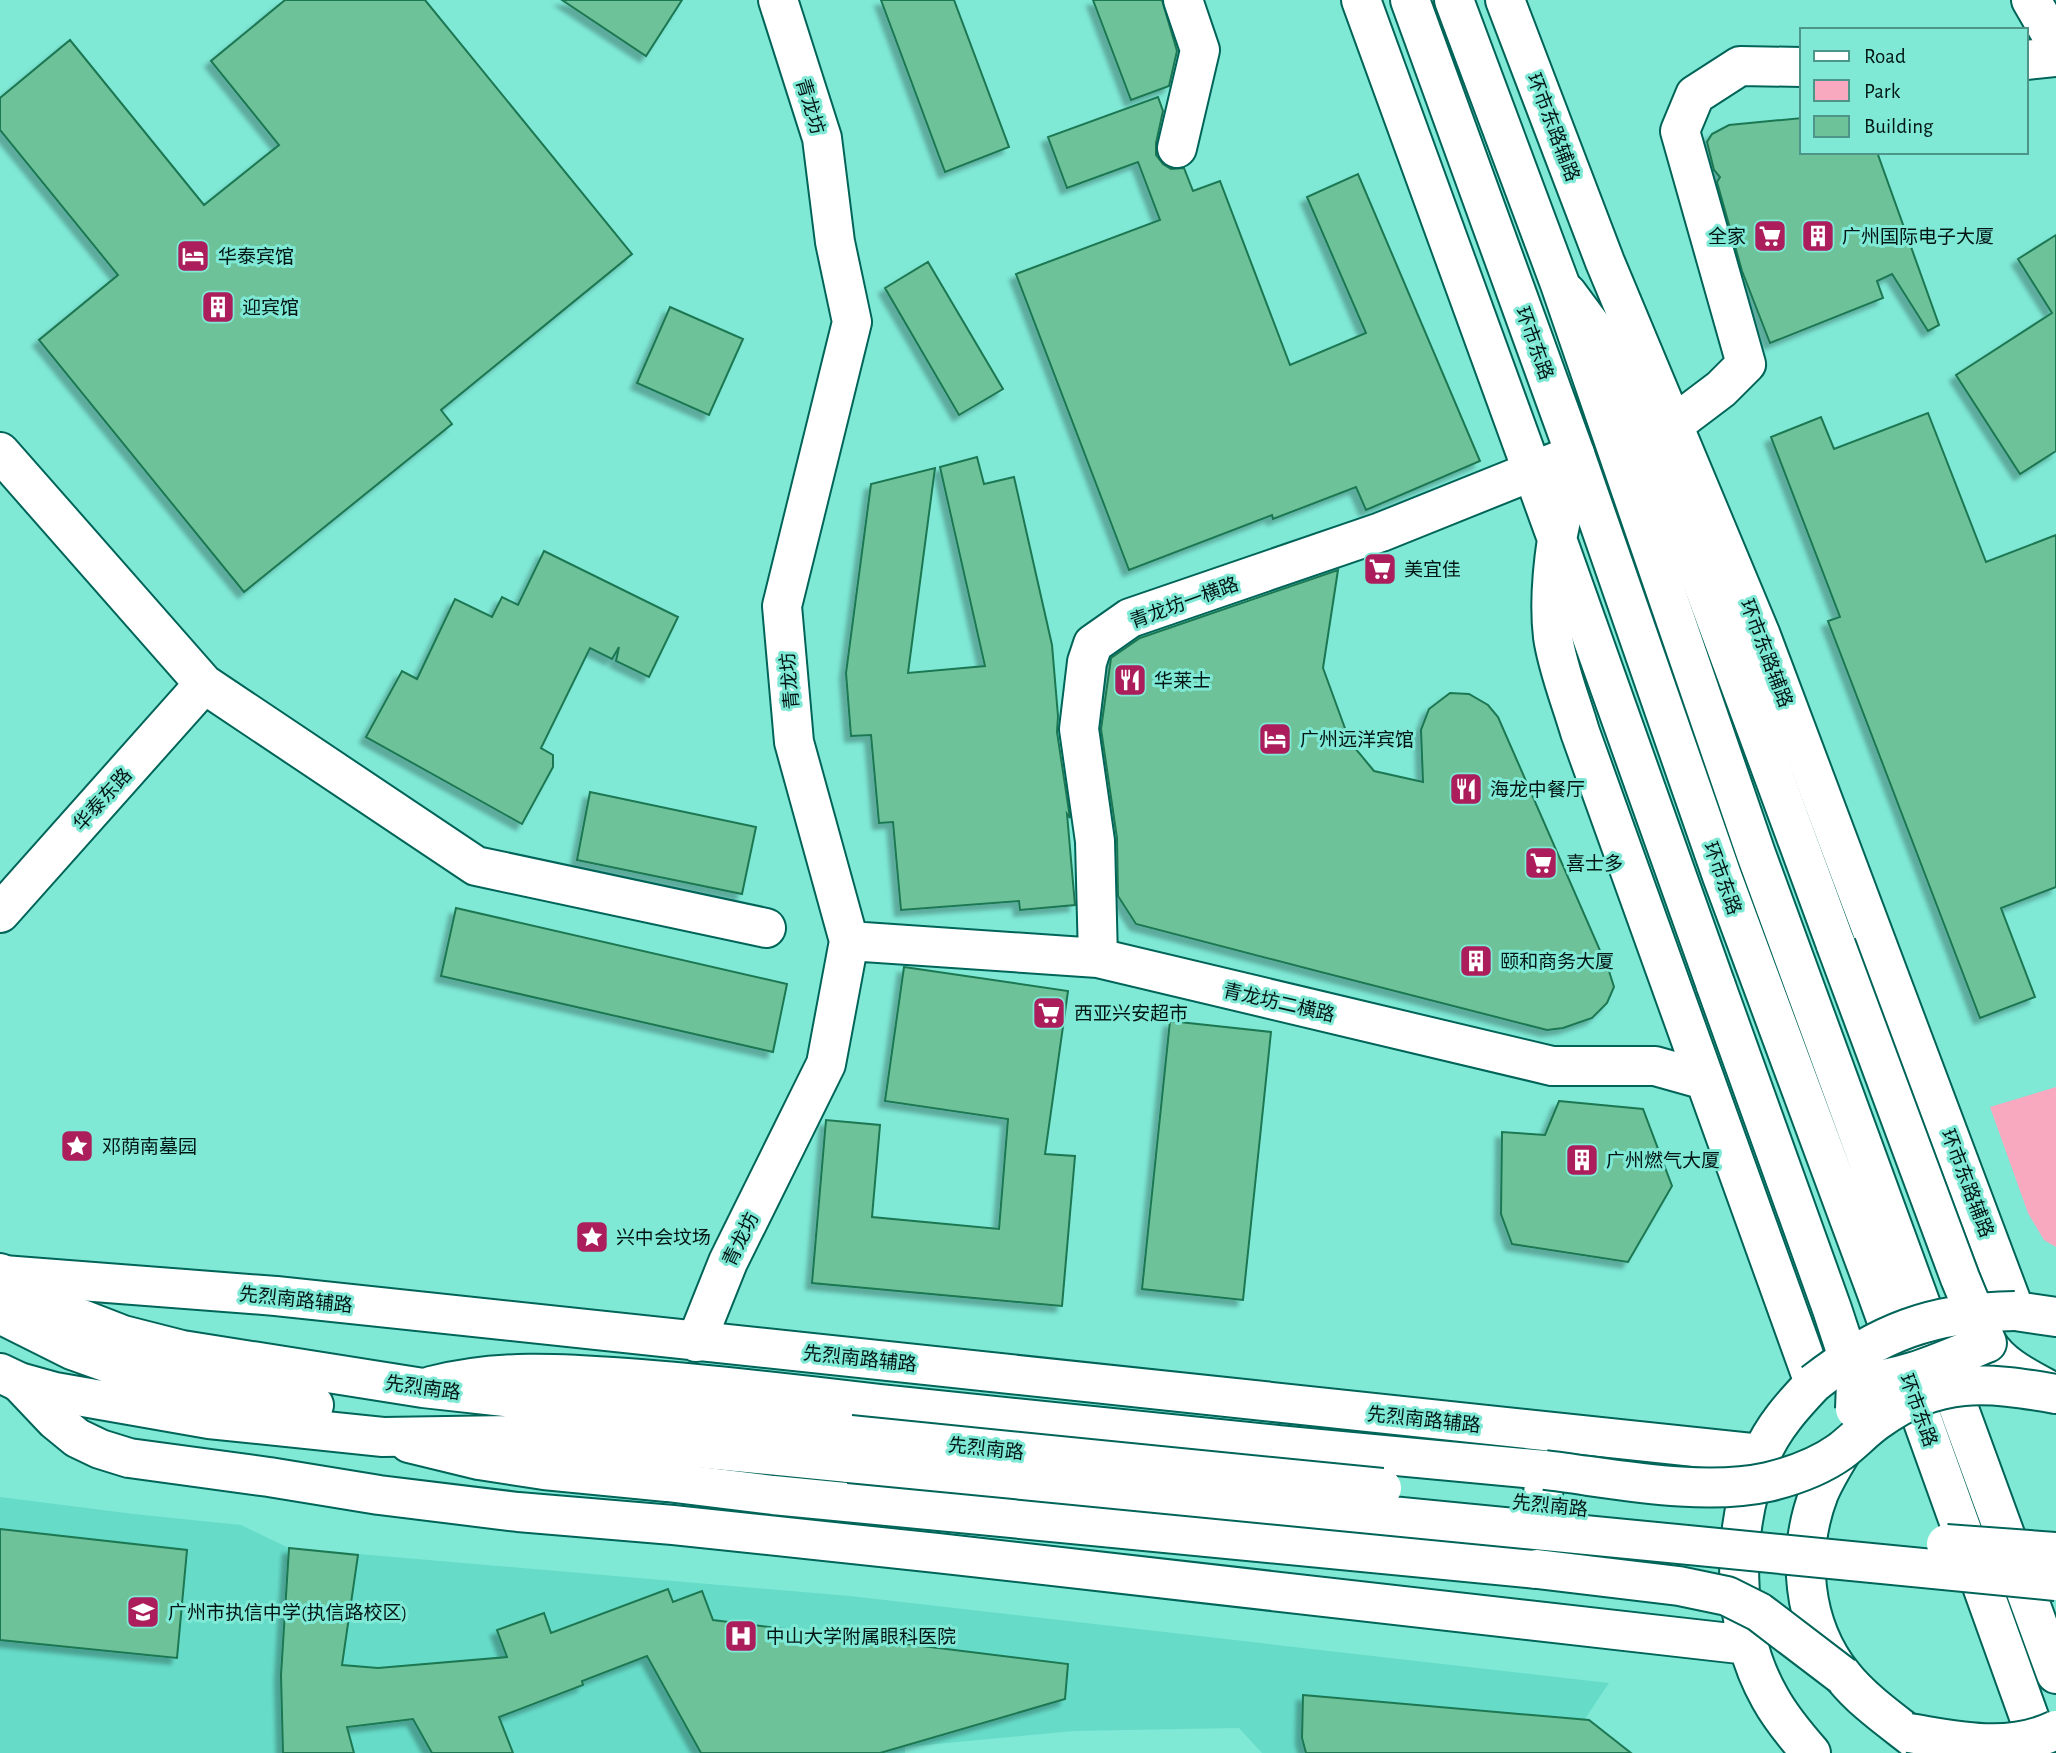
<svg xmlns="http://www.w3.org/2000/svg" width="2056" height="1753" viewBox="0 0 2056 1753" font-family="'Alegreya Sans','Noto Sans SC',sans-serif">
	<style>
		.built { fill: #66dcc8 }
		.green { fill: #f8a9bf }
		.building { fill: #6ec299; stroke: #1c7752; stroke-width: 2; filter: url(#shadow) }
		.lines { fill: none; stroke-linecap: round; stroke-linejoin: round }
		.street-casing { stroke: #006458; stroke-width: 42 }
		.secondary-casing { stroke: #006458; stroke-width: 42 }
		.primary-casing { stroke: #006458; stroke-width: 42 }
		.highway-casing { stroke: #006458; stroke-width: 42 }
		.street { stroke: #fff; stroke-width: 38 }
		.secondary { stroke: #fff; stroke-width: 38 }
		.primary { stroke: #fff; stroke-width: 38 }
		.highway { stroke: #fff; stroke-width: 38 }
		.street-bridge-casing { stroke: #006458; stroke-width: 42; stroke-linecap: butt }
		.secondary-bridge-casing { stroke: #006458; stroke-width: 42; stroke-linecap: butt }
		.primary-bridge-casing { stroke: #006458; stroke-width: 42; stroke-linecap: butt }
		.street-bridge { stroke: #fff; stroke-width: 38 }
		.secondary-bridge { stroke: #fff; stroke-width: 38 }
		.primary-bridge { stroke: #fff; stroke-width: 38 }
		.labels { text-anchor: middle; stroke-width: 6; stroke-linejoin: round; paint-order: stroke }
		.street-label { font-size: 19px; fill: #021714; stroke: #7fe9d6 }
		.poi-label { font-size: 19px; fill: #021714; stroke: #7fe9d6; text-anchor: start }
	</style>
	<defs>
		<filter id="shadow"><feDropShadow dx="-6" dy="6" stdDeviation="2" flood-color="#0004"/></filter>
	</defs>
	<rect width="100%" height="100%" fill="#7fe9d6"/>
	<path class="built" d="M0,1497L134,1514L241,1525L289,1548L850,1596L1609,1683L1562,1753H1262L1239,1728L1074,1731L905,1747V1753H0Z"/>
	<path class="green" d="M2056,1087V1247L2044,1240L2028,1213L1990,1107Z"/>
	<path class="building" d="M285,0H425L632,254L441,410L452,424L244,592L39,340L118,275L0,130V98L70,40L204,205L279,145L211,61Z
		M562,0H682L646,56Z
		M881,0H954L1009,147L945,172Z
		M1093,0H1162L1177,51L1169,86L1131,100Z
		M1158,97L1163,111L1156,143V155L1163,164L1171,169L1184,168L1193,191L1220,181L1290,365L1366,333L1307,197L1358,174L1480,461L1366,510L1356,487L1273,519L1272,515L1129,570L1016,274L1160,220L1138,162L1067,188L1048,137Z
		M1802,118V152H1877L1939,325L1928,331L1892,274L1877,281L1883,298L1770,343L1742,271L1717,182L1720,177L1714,170L1707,142L1712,134L1729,125Z
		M2056,235V451L2020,474L1956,375L2052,313L2018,259Z
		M928,262L1003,389L959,415L885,288Z
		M670,307L743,339L709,415L637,383Z
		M1928,413L1986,562L2056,535V887L2001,908L2035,997L1980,1018L1828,621L1840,617L1771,437L1821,417L1834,449Z
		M977,457L984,484L1014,477L1052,645L1058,716L1057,732L1070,818L1067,814L1075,905L1020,910L1019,901L901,910L893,822L879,823L871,735L851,736L846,673L871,484L935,468L908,673L985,666L940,467Z
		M544,551L678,617L649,677L616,661L619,647L612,659L590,648L541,748L553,755V767L522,824L366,737L402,671L417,679L455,599L492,617L502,597L518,605Z
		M1338,570L1323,668L1350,742L1374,771L1423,782L1421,730L1429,709L1450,693L1469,694L1488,705L1498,717L1609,971L1614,987L1607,1003L1592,1018L1563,1028L1547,1030L1317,971L1136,924L1118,896L1117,838L1101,729L1111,658L1140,638Z
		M590,792L756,827L742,894L577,860Z
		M456,908L787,984L773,1052L441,976Z
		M904,967L1068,991L1045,1154L1075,1156L1062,1306L812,1283L826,1120L880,1125L872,1217L999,1229L1008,1119L885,1101Z
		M1170,1021L1271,1032L1243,1300L1142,1289Z
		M1559,1101L1643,1109L1672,1186L1628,1262L1512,1244L1501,1214L1502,1132L1545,1135Z
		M0,1529L187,1550L177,1658L0,1640Z
		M289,1548L358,1555L342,1665L378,1668L507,1657L497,1630L544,1613L551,1633L668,1589L673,1602L702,1591L713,1620L1068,1664L1065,1699L880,1753H701L647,1656L582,1681L583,1685L499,1717L513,1753H432L413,1719L347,1727L354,1753H283L281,1675Z
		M1303,1695L1589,1720L1631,1753H1306L1302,1738Z"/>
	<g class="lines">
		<defs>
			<path id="street" d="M1361,0L1557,539C1552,572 1549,604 1553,637C1558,670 1571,701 1580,732L1814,1383C1794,1404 1772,1428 1761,1456C1731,1529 1730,1628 1770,1698C1781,1718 1796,1736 1811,1753
				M1505,0L1605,262L1760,633L2015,1311L2056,1317
				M2031,0L2056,43
				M2026,60L2056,57
				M1177,148L1200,50L1183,0
				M1656,406L1672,426L1721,389L1746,364L1680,131L1695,95L1740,66L1802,67
				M0,452L204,684L476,866L766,928
				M0,913L204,684
				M849,941L1098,958L1552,1066H1655L1705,1080
				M1098,958L1095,841L1079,729L1087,662L1093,644L1130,618L1381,532L1533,471
				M3,1275L276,1296L1761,1454
				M696,1342L728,1262L826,1064L849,941L794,742L782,606L852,322L835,242L822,138L778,0
				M19,1382L55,1420L77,1438L100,1449L129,1458L269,1477L379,1495L518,1512L673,1525L937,1553L1748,1645"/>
			<path id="secondary" d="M1567,293L1616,359L1693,557L1836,945
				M1575,454L1557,539L1716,986
				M1533,471L1575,454
				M1987,1343C2002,1368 2032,1380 2056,1394
				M409,1443L479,1460L544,1470L667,1482L773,1495L1537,1569L1545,1470C1323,1450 1100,1428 879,1404C795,1394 711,1384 627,1378C559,1373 498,1369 431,1386
				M1842,1451C1834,1464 1825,1479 1819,1493C1796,1553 1802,1625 1843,1676C1867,1706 1903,1728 1932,1753"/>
			<path id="primary" d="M0,1273L74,1316L123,1335L182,1350L423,1388L850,1435
				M0,1314L72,1350L159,1381L314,1405
				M0,1373L19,1382L55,1392L209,1419L383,1437L518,1435L635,1442L849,1463"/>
			<path id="highway" d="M1410,0L1575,454L1722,876L1876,1291L2042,1753
				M1454,0L1560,284L1756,854L2056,1674"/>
		</defs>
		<use href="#street" class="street-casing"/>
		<use href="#secondary" class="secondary-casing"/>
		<use href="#primary" class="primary-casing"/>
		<use href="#highway" class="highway-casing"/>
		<use href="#street" class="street"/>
		<use href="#secondary" class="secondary"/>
		<use href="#primary" class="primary"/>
		<use href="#highway" class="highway"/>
		<defs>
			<path id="street-bridge" d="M1814,1383C1879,1332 1933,1312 2015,1311"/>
			<path id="secondary-bridge" d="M1836,945L1960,1278L1987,1343C1945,1360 1902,1381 1856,1382
				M1716,986L1832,1309L1856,1382L1855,1409
				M1545,1470C1612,1478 1701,1497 1768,1482C1793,1476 1820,1466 1841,1451C1854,1441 1865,1429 1878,1420C1938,1376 1987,1382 2056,1394
				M1537,1569L1679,1586L1727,1596L1759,1612L1843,1676
				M1909,1733C1959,1741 2008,1753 2056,1730"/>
			<path id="primary-bridge" d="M850,1435L1382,1488
				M849,1463L2056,1581
				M1946,1544L2056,1552"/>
		</defs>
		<use href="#street-bridge" class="street-bridge-casing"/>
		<use href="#secondary-bridge" class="secondary-bridge-casing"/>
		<use href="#primary-bridge" class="primary-bridge-casing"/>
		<use href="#street-bridge" class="street-bridge"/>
		<use href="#secondary-bridge" class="secondary-bridge"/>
		<use href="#primary-bridge" class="primary-bridge"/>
	</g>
	<defs>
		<symbol id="supermarket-square" viewBox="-11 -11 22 22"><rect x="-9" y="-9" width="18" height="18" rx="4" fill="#ab1d5b" stroke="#7fe9d6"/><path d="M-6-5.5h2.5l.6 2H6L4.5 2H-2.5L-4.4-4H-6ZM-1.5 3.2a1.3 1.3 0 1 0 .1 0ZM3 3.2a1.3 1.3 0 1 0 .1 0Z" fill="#fff"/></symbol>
		<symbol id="building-square" viewBox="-11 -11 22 22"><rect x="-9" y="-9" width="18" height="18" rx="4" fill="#ab1d5b" stroke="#7fe9d6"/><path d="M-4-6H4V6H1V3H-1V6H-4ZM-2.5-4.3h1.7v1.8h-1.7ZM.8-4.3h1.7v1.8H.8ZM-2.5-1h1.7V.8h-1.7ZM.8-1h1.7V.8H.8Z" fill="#fff"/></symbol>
		<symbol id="hotel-square" viewBox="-11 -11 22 22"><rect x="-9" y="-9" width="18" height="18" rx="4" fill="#ab1d5b" stroke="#7fe9d6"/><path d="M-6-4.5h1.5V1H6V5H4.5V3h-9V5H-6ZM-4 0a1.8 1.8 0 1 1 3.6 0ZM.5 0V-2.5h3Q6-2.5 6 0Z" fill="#fff"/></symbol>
		<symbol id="restaurant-square" viewBox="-11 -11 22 22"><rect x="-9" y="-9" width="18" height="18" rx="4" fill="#ab1d5b" stroke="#7fe9d6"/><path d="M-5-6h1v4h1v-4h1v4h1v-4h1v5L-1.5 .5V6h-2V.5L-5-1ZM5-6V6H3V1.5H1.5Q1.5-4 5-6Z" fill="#fff"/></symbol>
		<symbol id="sight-square" viewBox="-11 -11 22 22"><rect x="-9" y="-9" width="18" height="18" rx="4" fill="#ab1d5b" stroke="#7fe9d6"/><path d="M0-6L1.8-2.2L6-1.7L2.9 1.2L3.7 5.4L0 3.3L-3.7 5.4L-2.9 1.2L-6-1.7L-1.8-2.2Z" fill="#fff"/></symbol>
		<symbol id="school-square" viewBox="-11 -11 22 22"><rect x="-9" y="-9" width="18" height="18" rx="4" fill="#ab1d5b" stroke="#7fe9d6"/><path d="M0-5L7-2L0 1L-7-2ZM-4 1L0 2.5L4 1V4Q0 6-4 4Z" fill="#fff"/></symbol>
		<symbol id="hospital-square" viewBox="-11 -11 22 22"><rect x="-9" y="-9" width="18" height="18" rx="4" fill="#ab1d5b" stroke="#7fe9d6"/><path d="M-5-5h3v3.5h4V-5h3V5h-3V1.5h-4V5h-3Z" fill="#fff"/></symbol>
	</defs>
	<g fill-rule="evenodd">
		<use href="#supermarket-square" x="1751" y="217" width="38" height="38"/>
		<use href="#building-square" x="1799" y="217" width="38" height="38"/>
		<use href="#hotel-square" x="174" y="237" width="38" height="38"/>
		<use href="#building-square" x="199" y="288" width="38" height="38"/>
		<use href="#supermarket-square" x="1361" y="550" width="38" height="38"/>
		<use href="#restaurant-square" x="1111" y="661" width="38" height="38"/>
		<use href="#hotel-square" x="1256" y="720" width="38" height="38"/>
		<use href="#restaurant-square" x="1447" y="770" width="38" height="38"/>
		<use href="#supermarket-square" x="1522" y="844" width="38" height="38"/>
		<use href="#building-square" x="1457" y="942" width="38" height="38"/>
		<use href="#supermarket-square" x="1030" y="994" width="38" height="38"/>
		<use href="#sight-square" x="58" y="1127" width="38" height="38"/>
		<use href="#building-square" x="1563" y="1141" width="38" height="38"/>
		<use href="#sight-square" x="573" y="1218" width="38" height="38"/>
		<use href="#school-square" x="124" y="1593" width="38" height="38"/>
		<use href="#hospital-square" x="722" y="1617" width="38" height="38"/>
	</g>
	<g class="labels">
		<g class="street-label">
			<text transform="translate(811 106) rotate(73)" y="7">青龙坊</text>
			<text transform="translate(1554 127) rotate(69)" y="7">环市东路辅路</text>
			<text transform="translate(1535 343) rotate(70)" y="7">环市东路</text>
			<text transform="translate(1184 602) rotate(-20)" y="7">青龙坊一横路</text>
			<text transform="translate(1767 653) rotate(69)" y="7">环市东路辅路</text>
			<text transform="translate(789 681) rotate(-95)" y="7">青龙坊</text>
			<text transform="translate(102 799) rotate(-48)" y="7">华泰东路</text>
			<text transform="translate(1723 878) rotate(70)" y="7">环市东路</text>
			<text transform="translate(1279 1002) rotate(13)" y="7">青龙坊二横路</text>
			<text transform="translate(1968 1183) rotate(69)" y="7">环市东路辅路</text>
			<text transform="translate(740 1239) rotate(-64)" y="7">青龙坊</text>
			<text transform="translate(296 1299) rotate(6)" y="7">先烈南路辅路</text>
			<text transform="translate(860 1358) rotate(6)" y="7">先烈南路辅路</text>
			<text transform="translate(423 1387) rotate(8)" y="7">先烈南路</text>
			<text transform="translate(1919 1410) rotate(70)" y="7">环市东路</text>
			<text transform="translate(1424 1419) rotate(6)" y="7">先烈南路辅路</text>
			<text transform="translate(986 1448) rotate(6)" y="7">先烈南路</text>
			<text transform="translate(1550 1505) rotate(6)" y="7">先烈南路</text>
		</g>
		<g class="poi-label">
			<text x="1746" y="243" text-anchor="end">全家</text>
			<text x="1842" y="243">广州国际电子大厦</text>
			<text x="218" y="263">华泰宾馆</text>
			<text x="242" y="314">迎宾馆</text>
			<text x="1404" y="576">美宜佳</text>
			<text x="1154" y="687">华莱士</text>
			<text x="1300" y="746">广州远洋宾馆</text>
			<text x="1490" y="796">海龙中餐厅</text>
			<text x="1566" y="870">喜士多</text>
			<text x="1500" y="968">颐和商务大厦</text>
			<text x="1074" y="1020">西亚兴安超市</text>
			<text x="102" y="1153">邓荫南墓园</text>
			<text x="1606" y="1167">广州燃气大厦</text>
			<text x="616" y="1244">兴中会坟场</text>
			<text x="168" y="1619">广州市执信中学(执信路校区)</text>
			<text x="766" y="1643">中山大学附属眼科医院</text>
		</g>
	</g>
	<rect x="1800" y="28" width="228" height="126" fill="#7fe9d6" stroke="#4d9588" stroke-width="2"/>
	<rect x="1814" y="51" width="35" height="10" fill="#ffffff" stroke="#4d9588" stroke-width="2"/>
	<text x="1864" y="63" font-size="21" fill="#021714">Road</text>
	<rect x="1814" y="80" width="35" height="21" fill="#f8a9bf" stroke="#4d9588" stroke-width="2"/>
	<text x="1864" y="98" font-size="21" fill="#021714">Park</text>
	<rect x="1814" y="116" width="35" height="21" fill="#6ec299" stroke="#4d9588" stroke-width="2"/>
	<text x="1864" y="133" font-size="21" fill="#021714">Building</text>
</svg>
